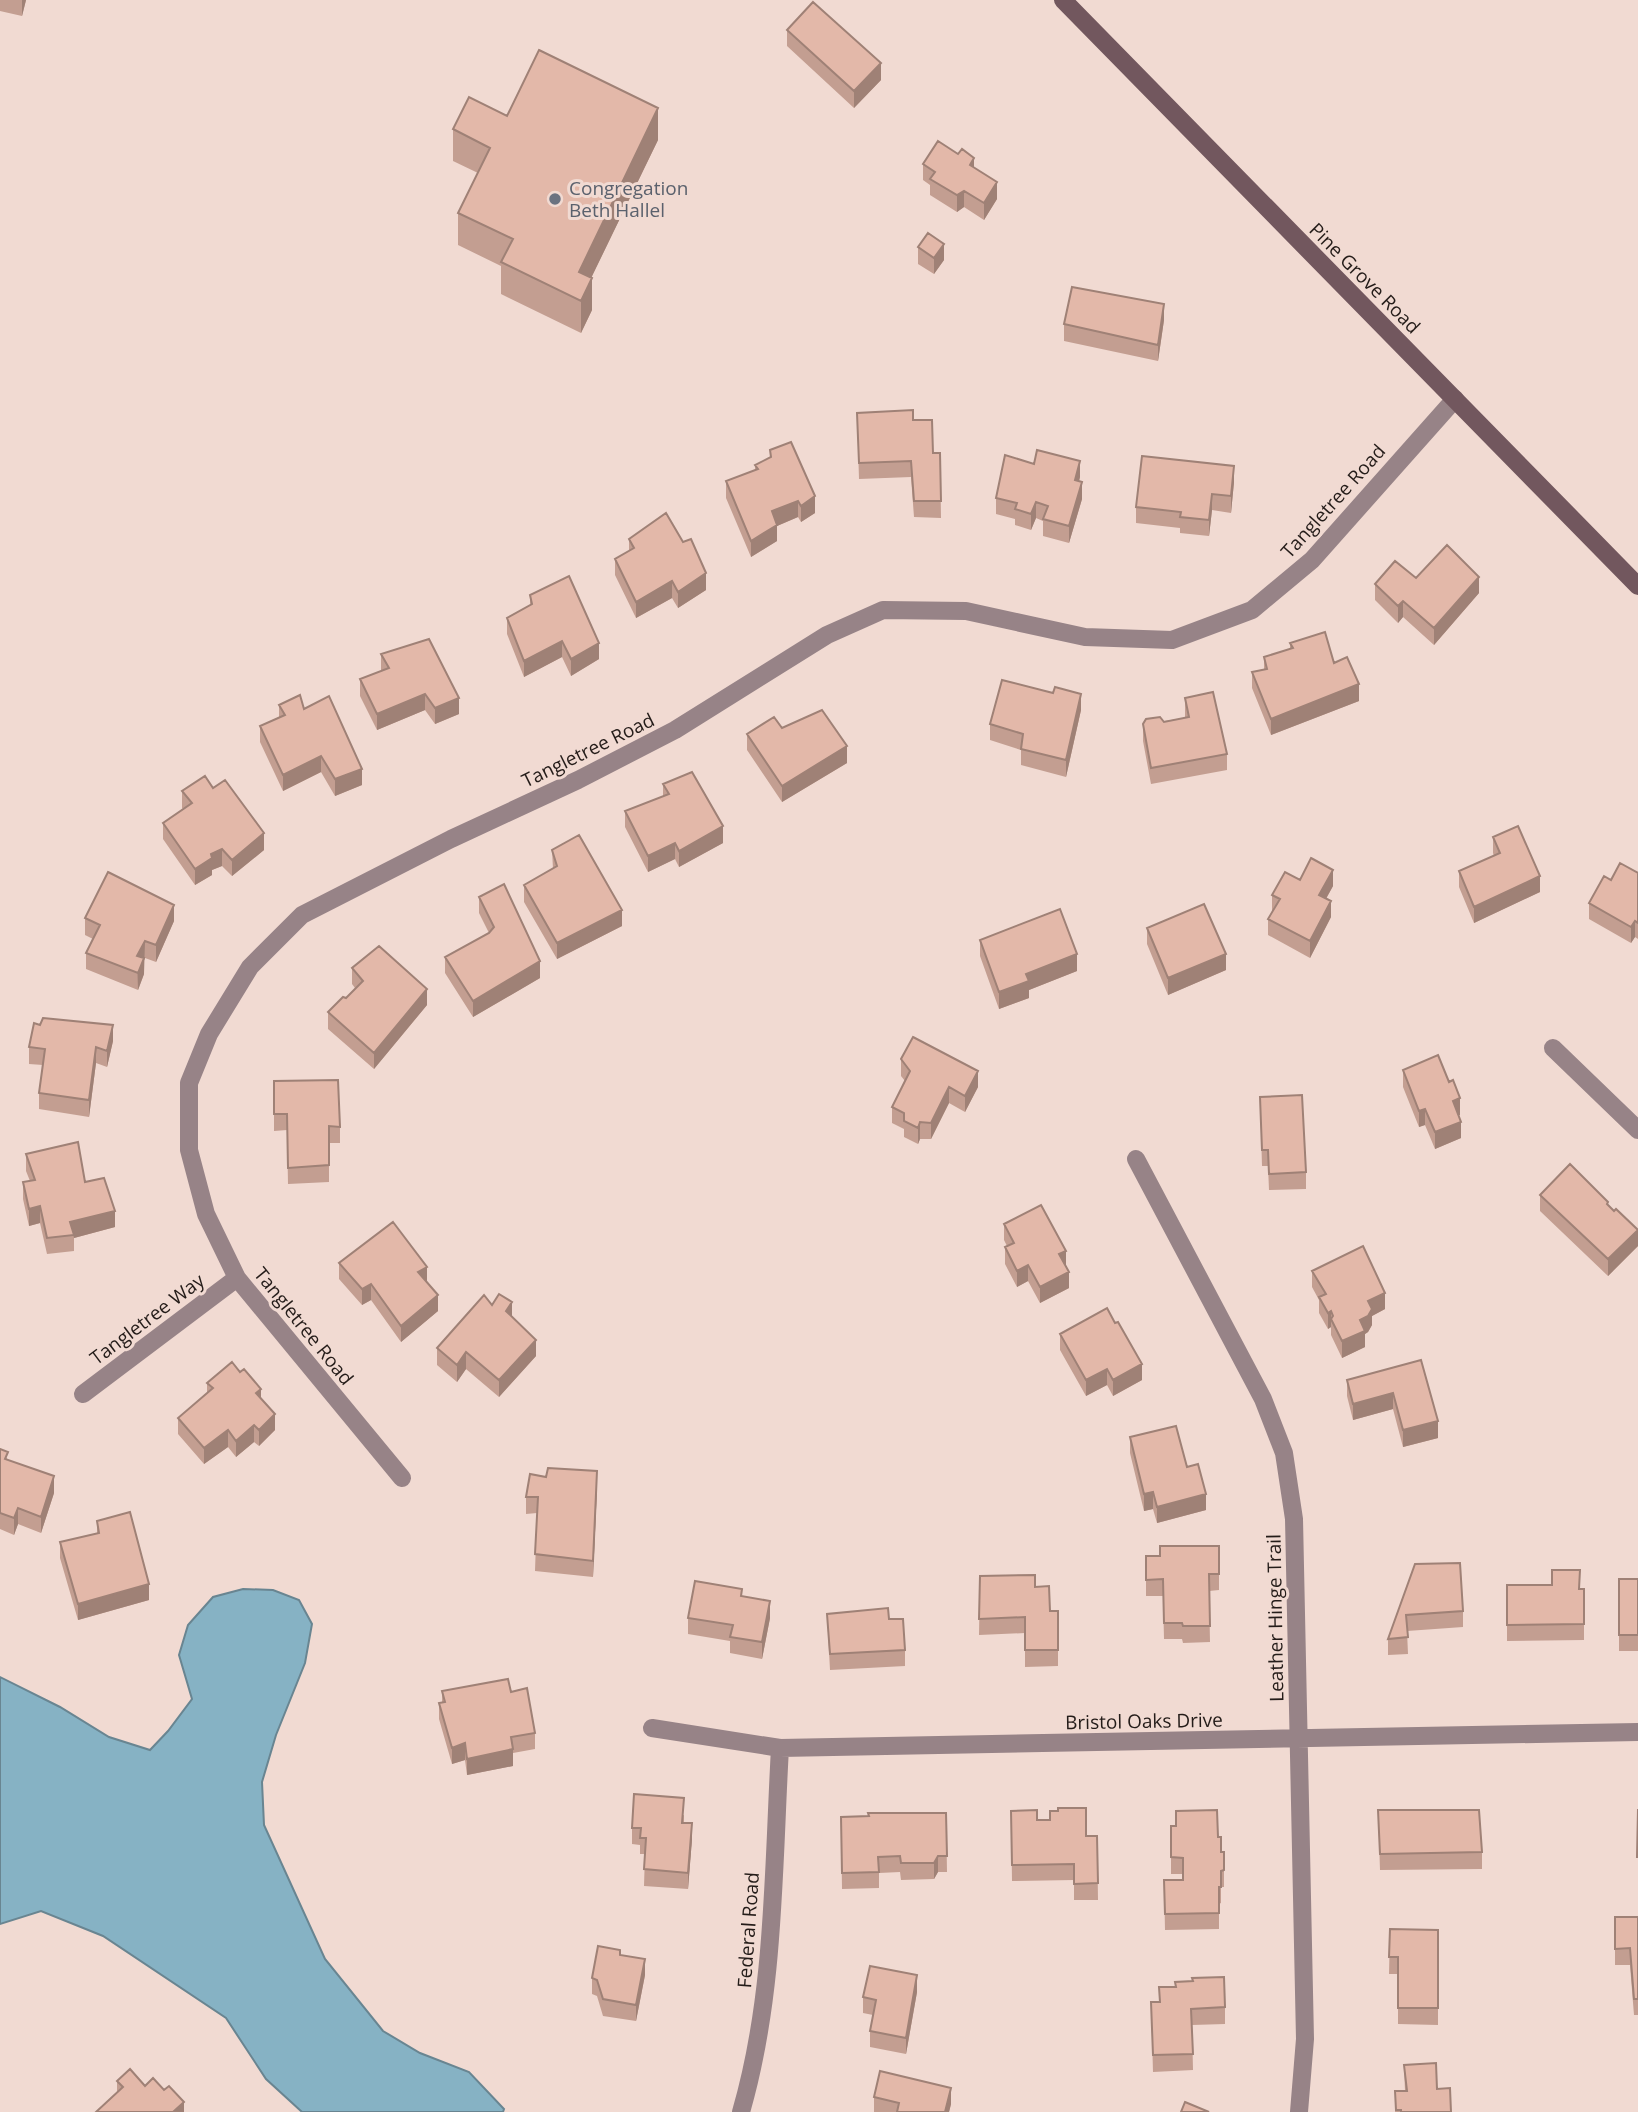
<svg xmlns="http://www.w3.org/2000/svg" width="1638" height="2112" viewBox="0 0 1638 2112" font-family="'Open Sans',sans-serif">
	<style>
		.water { fill: #86b2c4; stroke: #698591; stroke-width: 2 }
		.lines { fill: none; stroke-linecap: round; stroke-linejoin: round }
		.street { stroke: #978387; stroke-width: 18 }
		.secondary { stroke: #72575e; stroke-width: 18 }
		.wall { fill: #c39e91 }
		.shaded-wall { fill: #9f8176 }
		.building { fill: #e3b8a9; stroke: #9f8176; stroke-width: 2 }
		.worship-dot { fill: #6b7280; stroke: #f1dad2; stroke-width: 2.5 }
		.labels { text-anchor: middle; stroke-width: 6; stroke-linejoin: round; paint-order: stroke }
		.worship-label { font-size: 19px; fill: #5b616d; stroke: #f1dad2; text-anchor: start }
		.street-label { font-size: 19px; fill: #241c19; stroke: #f1dad2 }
	</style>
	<rect width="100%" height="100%" fill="#f1dad2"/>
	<path class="water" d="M243,1589L273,1590L299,1600L312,1624L305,1663L276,1735L262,1782L264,1825L325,1959L383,2031L420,2053L469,2072L504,2109L503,2112H302L266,2079L226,2018L103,1936L41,1911L0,1924V1677L60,1707L109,1737L150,1750L168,1731L192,1699L179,1655L188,1625L213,1597Z"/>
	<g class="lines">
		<path class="street" d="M1553,1048L1638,1130
			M1136,1159L1263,1399L1284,1453L1294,1519L1305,2039L1299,2112
			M83,1394L237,1278
			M402,1478L237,1278L206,1214L189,1150V1083L209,1034L250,967L302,915L451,839L578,780L675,730L827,635L883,610L966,611L1085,637L1172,640L1252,610L1312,560L1455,399
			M652,1728L780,1748L1638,1732
			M741,2112C775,1995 773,1870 780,1748"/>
		<path class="secondary" d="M1063,0L1638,586"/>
	</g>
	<path class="wall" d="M0,0H26L22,16L0,11Z
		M787,30L881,80L854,108L787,46Z
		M507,116L658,140L591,278L592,310L581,333L501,294V266L458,245V213L478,173L453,161V129Z
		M923,164L974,168L997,199L984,220L964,207L957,212L930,195V185L923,180Z
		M918,247L944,260L934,274L918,264Z
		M1164,320L1158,361L1064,341V324Z
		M857,413L913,420L933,453H940L941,518L914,517L911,477L859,479Z
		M770,450L815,513L801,522L798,517L777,526V541L751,557L726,498V481L755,470V465L770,458Z
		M1080,477L1079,481L1082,499L1069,543L1043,536V521L1036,518L1031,530L1015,525V519L996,514V498Z
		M1234,482L1231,513L1212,510L1209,536L1180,533V528L1136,523V507Z
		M629,539L706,590L678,608L672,598L636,618L615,575V559L629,552Z
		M1416,578L1479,593L1434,645L1403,617L1398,623L1375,600V584Z
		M530,595L599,659L571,676L562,657L524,677L507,634V618L530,605Z
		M1290,643L1359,701L1271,735L1252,688V672L1264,669V657L1290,649Z
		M381,654L459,714L435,724L425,710L377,730L360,696V679L381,671Z
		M1185,698L1227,754V770L1151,784L1143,741V724L1185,718Z
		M279,705L304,709L362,785L335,796L321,772L283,791L260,742V726L279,717Z
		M1081,710L1066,777L1021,765V750L990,740V724Z
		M782,728L847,763L782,802L747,750V734Z
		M663,784L723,843L679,867L675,859L648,872L625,827V811L663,796Z
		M213,788L264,850L232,876L222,866L212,870V875L195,885L163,839V823L183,809L182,808V791Z
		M1493,837L1540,892L1474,923L1459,887V871L1494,856L1493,853Z
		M552,850L622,926L557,959L524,902V885L553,869Z
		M1638,873V939L1635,937L1631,943L1589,919V903L1611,880Z
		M1300,880L1333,886L1326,899L1331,917L1310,958L1268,935V919L1272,912V895Z
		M479,897L540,978L473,1017L445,973V957L489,933L479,913Z
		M85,918L174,921L156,962L145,958L144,960V974L138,990L86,969V953L93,939L85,935Z
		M1147,928L1226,970L1168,995L1147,944Z
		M980,940L1077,971L1029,990V998L999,1009L980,956Z
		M352,968L427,1005L374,1069L328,1029V1012L346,998L355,988L352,984Z
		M40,1025L113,1041L107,1067L96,1063L89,1117L39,1109V1093L43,1065L29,1064V1047Z
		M901,1059L978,1087L965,1112L949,1103L931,1139H920L918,1144L904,1137V1129L892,1123V1107L905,1081L901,1076Z
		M1403,1070L1460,1115H1459L1461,1138L1435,1149L1425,1125L1419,1127L1403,1087Z
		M274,1081L340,1127V1143H329V1182L288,1184L287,1130L274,1131Z
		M1260,1097L1306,1172V1189L1269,1190L1268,1166H1262Z
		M26,1154L85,1182L115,1227L74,1238V1251L47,1254L40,1223L29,1226L23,1199V1182L30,1181L26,1171Z
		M1540,1195L1608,1205L1638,1246L1608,1276L1540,1211Z
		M1004,1224L1066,1266L1069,1288L1040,1303L1028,1281L1017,1287L1005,1264V1247L1007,1246L1004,1240Z
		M339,1263L427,1283L438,1311L401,1342L371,1300L362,1305L339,1279Z
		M1312,1271L1385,1309L1372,1316V1325L1368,1332L1365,1334V1347L1342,1358L1331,1335V1327L1328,1329L1319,1313V1300L1312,1287Z
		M492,1305L512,1318L536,1356L499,1397L466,1369L457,1382L437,1365V1348Z
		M1060,1334L1142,1380L1113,1396L1107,1385L1086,1396L1060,1350Z
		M1421,1360L1438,1438L1403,1447L1393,1409L1353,1420L1347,1396V1380Z
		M207,1383L261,1398L275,1430L259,1446L254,1442L236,1457L228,1447L204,1464L178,1434V1418L207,1393Z
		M1130,1437L1187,1467L1206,1510L1157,1523L1153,1509L1144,1511L1130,1453Z
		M0,1449L8,1460L54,1493L41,1533L18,1524L14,1535L0,1529Z
		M597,1488L593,1577L535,1571L537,1513L526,1514V1497Z
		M97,1521L149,1600L78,1620L60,1558V1542L97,1534Z
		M1219,1546V1590L1209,1591L1210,1642L1183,1643L1182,1639H1164L1163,1596H1146V1556H1160Z
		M1415,1564L1463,1611V1627L1407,1631L1408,1654L1388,1655V1639Z
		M1552,1570L1580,1589H1584V1640L1507,1641V1585H1552Z
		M980,1576L1035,1587L1050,1611H1058V1666L1025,1667V1633L979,1635Z
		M1619,1579H1638V1651H1619Z
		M742,1596L770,1618L762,1659L730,1653V1641L688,1634V1618Z
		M827,1614L889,1619L905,1650V1666L830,1670Z
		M442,1691L511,1692L535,1733V1749L513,1753V1766L467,1775L465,1760L452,1764L439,1719V1703H442Z
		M1378,1810L1482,1852V1869L1380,1870Z
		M1011,1811L1037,1820L1086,1836H1097L1098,1900H1074V1880L1012,1881Z
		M946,1813L947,1872H938L934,1879L901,1880L900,1872L879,1873V1888L842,1889L841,1817Z
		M684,1815V1823L692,1839L688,1889L644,1886L645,1854H640V1845L632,1844V1828Z
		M1171,1826L1218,1837L1224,1870V1887H1221V1903L1219,1904V1929L1165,1930L1164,1880H1183V1874H1171Z
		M1615,1917H1638V2015H1634L1630,1965H1615Z
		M1390,1929L1438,1930V2025L1398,2024V1974H1389Z
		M620,1955L645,1975L636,2021L603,2016L597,1996L592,1994V1978Z
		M1159,1987L1225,2007V2024L1192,2025L1193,2070L1153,2072L1151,2002H1159Z
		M917,1992L906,2054L870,2047V2031L873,2015L863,2013V1997Z
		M1404,2065L1437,2089L1451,2112H1395V2091H1405Z
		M117,2081L145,2086L184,2112L117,2092Z
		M874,2097L951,2104L949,2112H874Z"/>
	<path class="shaded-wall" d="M22,0H26L22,16Z
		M881,63V80L854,108V91Z
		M658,108V140L580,301L579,272Z
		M974,158V174L970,165Z
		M997,182V199L984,220V203Z
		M964,191V207L957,212V195Z
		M944,244V260L934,274V258Z
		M592,278V310L581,333V301Z
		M1164,304V320L1158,361V345Z
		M1080,461V477L1075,496V480Z
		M1234,466V482L1231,513V496Z
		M1082,482V499L1069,543V526Z
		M1212,494V510L1209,536V520Z
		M815,496V513L801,522V506Z
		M798,501V517L777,526V541L751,557V541L772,511Z
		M1036,502V518L1031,530V514Z
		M706,573V590L678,608V592Z
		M1479,577V593L1434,645V628Z
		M672,581V598L636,618V602Z
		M1403,601V617L1398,623V606Z
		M562,641V657L524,677V661Z
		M599,643V659L571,676V659Z
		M1359,684V701L1271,735V719Z
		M425,694V710L377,730V714Z
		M1081,694V710L1066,777V760Z
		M459,698V714L435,724V708Z
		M847,746V763L782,802V786Z
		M321,756V772L283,791V775Z
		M362,769V785L335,796V779Z
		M723,826V843L679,867V851Z
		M264,833V850L232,876V860Z
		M675,843V859L648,872V856Z
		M222,849V866L212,870V875L195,885V869L211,854Z
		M1333,870V886L1319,911V895Z
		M1540,876V892L1474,923V907Z
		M1331,901V917L1310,958V941Z
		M174,905V921L156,962V945Z
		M622,910V926L557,959V943Z
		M1635,921V937L1631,943V927Z
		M145,941L144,974L138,990L137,956Z
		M1077,954V971L1029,990V998L999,1009V992L1026,974Z
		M1226,954V970L1168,995V978Z
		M540,961V978L473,1017V1001Z
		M427,989V1005L374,1069V1053Z
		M113,1025V1041L107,1067V1051Z
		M96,1047V1063L89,1117V1100Z
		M978,1071V1087L965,1112V1096Z
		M949,1087V1103L931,1139V1123Z
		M1460,1098V1115L1453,1117V1101Z
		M1425,1109V1125L1419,1127V1111Z
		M920,1122V1139L918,1144V1128Z
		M1461,1122V1138L1435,1149V1132Z
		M40,1206V1223L29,1226V1209Z
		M115,1211V1227L74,1238L70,1222Z
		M1638,1230V1246L1608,1276V1259Z
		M1066,1251V1267L1059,1254Z
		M1028,1265V1281L1017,1287V1271Z
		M427,1267V1283L418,1272Z
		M1069,1272V1288L1040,1303V1287Z
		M371,1284V1300L362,1305V1289Z
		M1385,1293V1309L1372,1316V1325L1368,1332L1365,1334V1347L1342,1358V1341L1360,1320L1368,1301Z
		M438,1295V1311L401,1342V1326Z
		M512,1302V1319L506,1311Z
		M1331,1311V1327L1328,1329V1313Z
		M536,1340V1356L499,1397V1380Z
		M466,1352V1369L457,1382V1365Z
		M1142,1364V1380L1113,1396V1380Z
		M1107,1369V1385L1086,1396V1380Z
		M261,1389V1405L256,1393Z
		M1393,1393V1409L1353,1420V1404Z
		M275,1414V1430L259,1446V1430Z
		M1438,1421V1438L1403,1447V1430Z
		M254,1425V1442L236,1457V1441Z
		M228,1430V1447L204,1464V1448Z
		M597,1471V1488L593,1577V1561Z
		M54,1476V1493L41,1533V1517Z
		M1153,1492V1509L1144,1511V1494Z
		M1206,1494V1510L1157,1523V1507Z
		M18,1508V1524L14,1535V1518Z
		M149,1584V1600L78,1620V1604Z
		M770,1601V1618L762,1659V1642Z
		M465,1743V1760L452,1764V1748Z
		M513,1749V1766L467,1775V1759Z
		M692,1823V1839L688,1889V1873Z
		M938,1856V1872L934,1879V1863Z
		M645,1959V1975L636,2021V2005Z
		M917,1975V1992L906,2054V2038Z
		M951,2088V2104L949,2112H945Z
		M184,2102V2112H173Z"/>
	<path class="building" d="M813,2L881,63L854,91L787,30Z
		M539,50L658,108L579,272L592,278L581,301L501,262L513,239L458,213L490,148L453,129L469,97L507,116Z
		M938,141L958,154L962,149L974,158L970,165L997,182L984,203L964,191L957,195L930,179L935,172L923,164Z
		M928,233L944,244L934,258L918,247Z
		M1072,287L1164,304L1158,345L1064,324Z
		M913,410V420H932L933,453H940L941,501H914L911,461L859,463L857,413Z
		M791,442L815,496L801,506L798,501L772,511L777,525L751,541L726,481L758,469L755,465L771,457L770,450Z
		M1037,450L1080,461L1075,480L1082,482L1069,526L1043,519L1048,506L1036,502L1031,514L1015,509L1017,503L996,498L1005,455L1034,464Z
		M1142,456L1234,466L1231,496L1212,494L1209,520L1180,517L1181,512L1136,507Z
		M666,513L683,542L691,539L706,573L678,592L672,581L636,602L615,559L634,548L629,539Z
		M1447,545L1479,577L1434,628L1403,601L1398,606L1375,584L1395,561L1416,578Z
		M569,576L599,643L571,659L562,641L524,661L507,618L532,604L530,595Z
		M1325,632L1334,663L1347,657L1359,684L1271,719L1252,672L1267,669L1264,657L1293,648L1290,643Z
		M429,639L459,698L435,708L425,694L377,714L360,679L389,668L381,654Z
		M1002,680L1053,693L1055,687L1081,694L1066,760L1021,749L1023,734L990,724Z
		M1213,692L1227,754L1151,768L1143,724L1146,719L1160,717L1164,722L1189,717L1185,698Z
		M300,695L304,709L329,696L362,769L335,779L321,756L283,775L260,726L285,715L279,705Z
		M822,710L847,746L782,786L747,734L774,717L782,728Z
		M692,772L723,826L679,851L675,843L648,856L625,811L669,794L663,784Z
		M205,776L213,788L225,780L264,833L232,860L222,849L211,854L212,858L195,869L163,823L192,803L182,791Z
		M1518,826L1540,876L1474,907L1459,871L1500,853L1493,837Z
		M579,835L622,910L557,943L524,885L557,866L552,850Z
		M1311,858L1333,870L1319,895L1331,901L1310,941L1268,919L1280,899L1272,895L1285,872L1300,880Z
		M1620,863L1638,873V923L1635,921L1631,927L1589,903L1604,876L1611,880Z
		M108,872L174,905L156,945L145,941L137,956L144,958L138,973L86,953L100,925L85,918Z
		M504,884L540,961L473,1001L445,957L489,933L494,927L479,897Z
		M1204,904L1226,954L1168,978L1147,928Z
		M1060,909L1077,954L1026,974L1029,981L999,992L980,940Z
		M379,946L427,989L374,1053L328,1012L343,997L346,998L363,981L352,968Z
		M43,1018L113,1025L107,1051L96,1047L89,1100L39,1093L45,1049L29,1047L34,1023L40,1025Z
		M913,1037L978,1071L965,1096L949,1087L931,1123L920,1122L918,1128L904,1121V1113L892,1107L910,1071L901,1059Z
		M1438,1055L1449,1082L1453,1080L1460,1098L1453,1101L1461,1122L1435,1132L1425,1109L1419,1111L1403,1070Z
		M338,1080L340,1127L329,1126V1165L288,1168L287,1114H274V1081Z
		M1302,1095L1306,1172L1269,1174L1268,1150H1262L1260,1097Z
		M78,1142L85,1182L104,1178L115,1211L70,1222L74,1235L47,1238L40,1206L29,1209L23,1182L35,1180L26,1154Z
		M1570,1164L1608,1202L1607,1204L1614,1211L1616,1209L1638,1230L1608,1259L1540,1195Z
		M1041,1205L1066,1251L1059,1254L1069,1272L1040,1287L1028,1265L1017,1271L1005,1247L1014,1243L1004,1224Z
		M393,1222L427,1267L418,1272L438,1295L401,1326L371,1284L362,1289L339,1263Z
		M1363,1246L1385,1293L1368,1301L1372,1309L1368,1316L1360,1320L1365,1331L1342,1341L1331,1319L1333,1316L1331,1311L1328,1313L1319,1297L1326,1294L1312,1271Z
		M499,1294L512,1302L506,1311L536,1340L499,1380L466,1352L457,1365L437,1348L484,1295L492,1305Z
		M1107,1308L1115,1323L1118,1322L1142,1364L1113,1380L1107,1369L1086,1380L1060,1334Z
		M1421,1360L1438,1421L1403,1430L1393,1393L1353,1404L1347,1380Z
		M232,1362L240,1372L244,1369L261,1389L256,1393L275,1414L259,1430L254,1425L236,1441L228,1430L204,1448L178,1418L213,1388L207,1383Z
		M1176,1426L1187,1467L1198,1464L1206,1494L1157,1507L1153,1492L1144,1494L1130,1437Z
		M0,1449L8,1452L5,1459L54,1476L41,1517L18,1508L14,1518L0,1513Z
		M548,1468L597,1471L593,1561L535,1554L538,1497H526L530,1474L546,1477Z
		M130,1512L149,1584L78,1604L60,1542L99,1533L97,1521Z
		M1160,1546H1219V1574H1209L1210,1626H1183L1182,1623H1164L1163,1579L1146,1580V1556H1160Z
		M1460,1563L1463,1611L1406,1615L1408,1637L1388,1639L1415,1564Z
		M1552,1570H1580L1579,1589H1584V1624L1507,1625V1585H1552Z
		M1035,1575V1587L1049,1586L1050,1611H1058V1650H1025V1617L979,1619L980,1576Z
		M1619,1579H1638V1635H1619Z
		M695,1581L742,1589L741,1596L770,1601L762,1642L730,1637L733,1625L688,1618Z
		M888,1608L889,1619H903L905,1650L830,1654L827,1614Z
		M508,1679L511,1692L527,1688L535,1733L511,1737L513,1749L467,1759L465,1743L452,1748L439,1703L445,1702L442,1691Z
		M634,1794L684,1798L682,1823H692L688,1873L644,1869L646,1838H640L641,1828H632Z
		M1058,1808H1086V1836H1097L1098,1883L1074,1884V1864L1012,1865L1011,1811L1037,1810V1820H1050V1811H1058Z
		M1638,1809V1857H1637Z
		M1217,1810L1218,1837H1221V1852H1224V1870L1221,1871V1887H1219V1913L1165,1914L1164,1880H1183V1858L1171,1857V1826H1176V1811Z
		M1378,1810H1479L1482,1852L1380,1854Z
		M868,1813H946L947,1856H938L934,1863H901L900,1856L878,1857L879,1872L842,1873L841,1817L869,1816Z
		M1615,1917H1638V1999H1634L1630,1948L1615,1949Z
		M1390,1929L1438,1930V2008H1398V1957H1389Z
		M598,1946L620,1950V1955L645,1959L636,2005L603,1999L597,1980L592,1978Z
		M870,1966L917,1975L906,2038L870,2031L876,2000L863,1997Z
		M1224,1977L1225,2007L1191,2009L1193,2054L1153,2055L1151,2002H1160L1159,1987H1176L1175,1982L1193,1981L1192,1978Z
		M1436,2063L1437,2089L1450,2088L1451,2112H1401V2110H1396L1395,2091H1407L1404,2065Z
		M130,2069L145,2086L153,2078L164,2090L169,2086L184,2102L173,2112H96L123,2087L117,2081Z
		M880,2071L951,2088L945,2112H897L899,2103L874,2097Z
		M1185,2102L1209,2112H1181Z"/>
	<circle class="worship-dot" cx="555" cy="199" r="7"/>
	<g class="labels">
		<g class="worship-label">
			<text x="569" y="195">Congregation<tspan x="569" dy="22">Beth Hallel</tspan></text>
		</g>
		<g class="street-label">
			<text transform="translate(1365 278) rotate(45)" y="7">Pine Grove Road</text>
			<text transform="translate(1333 501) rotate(-48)" y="7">Tangletree Road</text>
			<text transform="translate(588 750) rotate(-26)" y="7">Tangletree Road</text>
			<text transform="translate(147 1319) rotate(-37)" y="7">Tangletree Way</text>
			<text transform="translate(304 1326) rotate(51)" y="7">Tangletree Road</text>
			<text transform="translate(1275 1618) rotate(-91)" y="7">Leather Hinge Trail</text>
			<text transform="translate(1144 1721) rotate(-1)" y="7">Bristol Oaks Drive</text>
			<text transform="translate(748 1930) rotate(-86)" y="7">Federal Road</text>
		</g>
	</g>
</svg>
